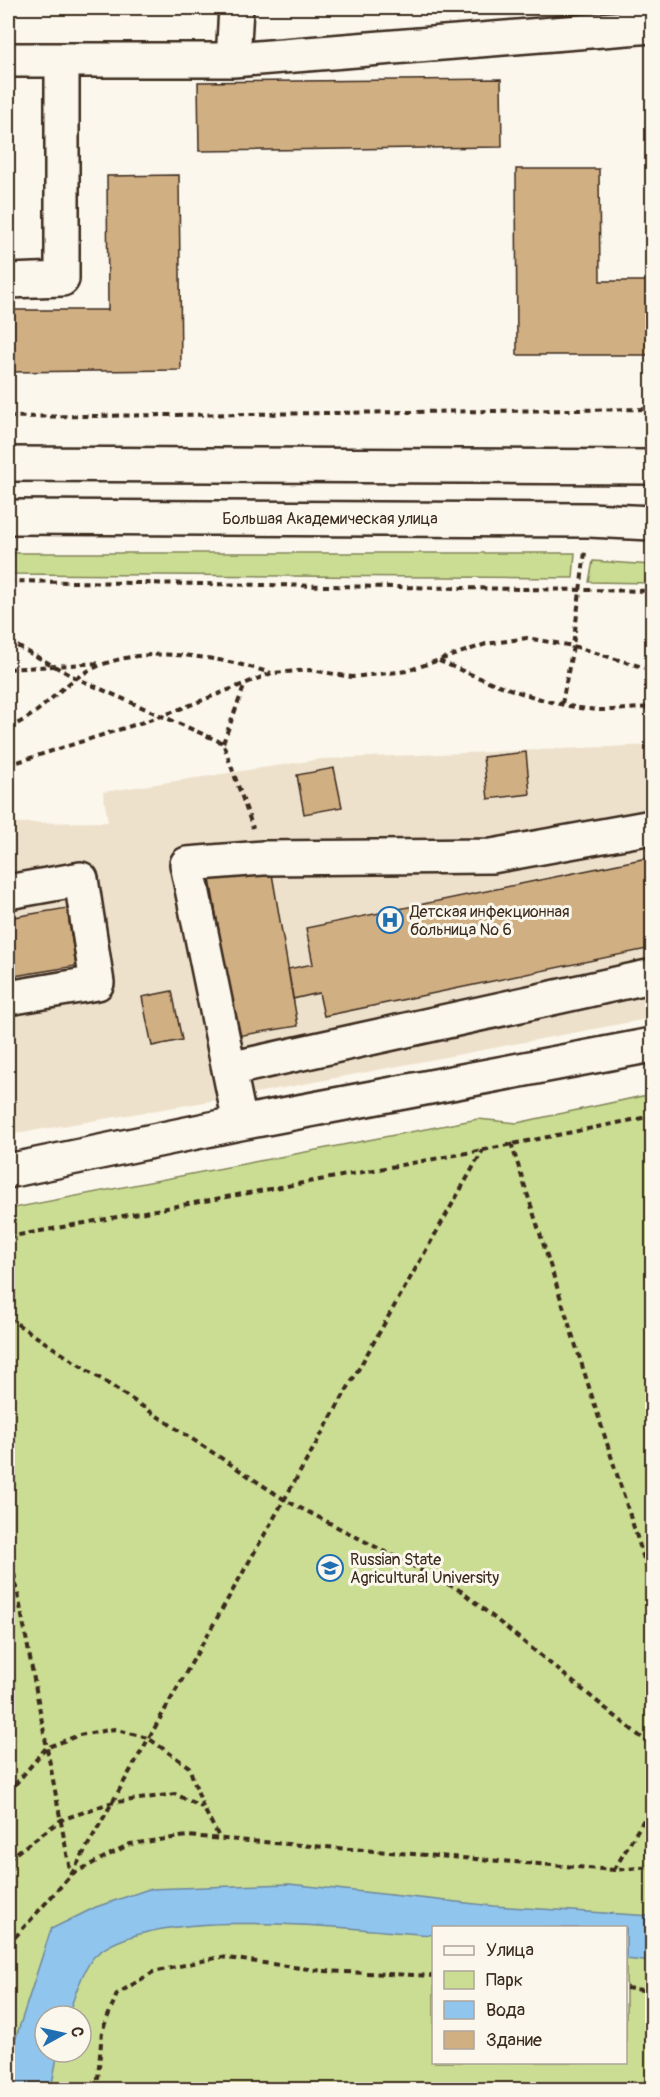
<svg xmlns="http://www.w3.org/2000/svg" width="660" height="2097" viewBox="0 0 660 2097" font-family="Pangolin,sans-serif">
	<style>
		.built { fill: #eee1cc }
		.green { fill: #cadd92; stroke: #828458; stroke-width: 1.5; fill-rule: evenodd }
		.water { fill: #90c5ee; stroke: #6e879b; stroke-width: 1.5 }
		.building { fill: #d0af83; stroke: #3b2a1e; stroke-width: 1.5 }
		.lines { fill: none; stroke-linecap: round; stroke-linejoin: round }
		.minor-casing { stroke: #3b2a1e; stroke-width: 38 }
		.major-casing { stroke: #3b2a1e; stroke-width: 38 }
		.path { stroke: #3b2a1e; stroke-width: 4; stroke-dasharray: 6 4.5; stroke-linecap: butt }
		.minor { stroke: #fbf7ec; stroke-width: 33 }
		.major { stroke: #fbf7ec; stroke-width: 33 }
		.labels { text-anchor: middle; stroke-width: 6; stroke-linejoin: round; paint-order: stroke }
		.street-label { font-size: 16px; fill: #3b2a1e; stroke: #fbf7ec }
		.poi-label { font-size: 16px; fill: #3b2a1e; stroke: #fbf7ec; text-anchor: start }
	</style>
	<rect width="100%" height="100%" fill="#fbf7ec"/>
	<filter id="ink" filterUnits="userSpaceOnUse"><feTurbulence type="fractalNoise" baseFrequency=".0167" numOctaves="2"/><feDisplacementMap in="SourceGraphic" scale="12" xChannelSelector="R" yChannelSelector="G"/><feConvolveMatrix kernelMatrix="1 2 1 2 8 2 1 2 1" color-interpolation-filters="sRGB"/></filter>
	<g filter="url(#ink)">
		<path class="built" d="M652,745V1018L235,1097L8,1135V823L108,822L103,792L321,759Z"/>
		<path class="green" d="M8,553H575L573,578L8,574Z
			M593,561L652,565V583L589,582Z
			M652,1094V2089L8,2090V1209L478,1119L517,1123ZM434,1928H626V2062H434ZM45,2016H81V2052H45Z"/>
		<path class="water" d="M289,1884L494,1906L652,1916V1962L626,1959V1928H434L433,1935C353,1930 159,1903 97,1954C84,1964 73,2000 68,2016H45V2052H58L51,2089H8L10,2056L51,1929L96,1907L149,1889Z"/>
		<path class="building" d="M501,79L502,147L199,151L198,82Z
			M516,169H599L600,281H652V355H517Z
			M179,175L181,370L8,372V297H14V310H108L107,176Z
			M526,752L530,794L488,799L483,757Z
			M334,768L342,807L304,814L297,775Z
			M652,857V948L324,1016L319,993L293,999L288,969L313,964L306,928Z
			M271,868L298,1026L237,1036L210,879Z
			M67,908L76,966L8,977V918Z
			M172,991L182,1040L152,1046L142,997Z"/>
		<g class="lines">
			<defs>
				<path id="minor" d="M8,60H233L652,26
					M233,60L236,8
					M8,281L62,279V60
					M8,892L81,879L97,983L8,998
					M229,1069L652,976
					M240,1123L187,864L263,858L492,856L652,827
					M8,1171L240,1123L652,1045"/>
				<path id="major" d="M8,464L652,467
					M8,517L589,520L652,523"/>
			</defs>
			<use href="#minor" class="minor-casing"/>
			<use href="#major" class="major-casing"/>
			<path class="path" d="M8,417L652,409
				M8,581L652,591
				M8,641L76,678L223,743L253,828
				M439,661C483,680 554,709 602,710C619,710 636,708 652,707
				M8,669L100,663
				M562,704L573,646L585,552
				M8,728C41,714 50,696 78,677C131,641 213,655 271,673
				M223,743L245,684
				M8,765L162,716L272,673L311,670L352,677L407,671L486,644L527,638L573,646L652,670
				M511,1143L652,1584
				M8,1237L483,1150L652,1116
				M8,1318L285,1500L461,1591L652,1746
				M8,1542L71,1875
				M8,1793L46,1748L79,1735L114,1729L148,1738L189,1767L203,1807L219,1837
				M8,1859L61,1820L110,1803L175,1794L202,1807
				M614,1870L652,1806
				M72,1874L130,1844L187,1836L614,1870L652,1867
				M8,1945L71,1875L483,1150
				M626,1988L652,1991
				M97,2090L102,2031L117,1994L153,1972L220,1957L323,1971L434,1976"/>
			<use href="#minor" class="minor"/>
			<use href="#major" class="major"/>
		</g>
	</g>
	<defs>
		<symbol id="hospital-ring" viewBox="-11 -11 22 22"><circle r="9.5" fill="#fbf7ec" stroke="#1f6fb2" stroke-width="1.5"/><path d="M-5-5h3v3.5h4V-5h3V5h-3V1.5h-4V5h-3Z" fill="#1f6fb2"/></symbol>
		<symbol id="university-ring" viewBox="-11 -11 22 22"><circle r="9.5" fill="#fbf7ec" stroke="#1f6fb2" stroke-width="1.5"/><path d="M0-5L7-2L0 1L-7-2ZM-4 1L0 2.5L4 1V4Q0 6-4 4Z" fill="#1f6fb2"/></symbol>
	</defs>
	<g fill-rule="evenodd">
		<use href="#hospital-ring" x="375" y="905" width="30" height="30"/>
		<use href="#university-ring" x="315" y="1553" width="30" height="30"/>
	</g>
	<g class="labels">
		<g class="street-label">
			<text x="330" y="524">Большая Академическая улица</text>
		</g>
		<g class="poi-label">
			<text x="410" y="917">Детская инфекционная<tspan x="410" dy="18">больница № 6</tspan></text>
			<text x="350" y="1565">Russian State<tspan x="350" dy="18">Agricultural University</tspan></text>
		</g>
	</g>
	<rect width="660" height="2097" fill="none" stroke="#fbf7ec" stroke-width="30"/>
	<rect x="15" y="15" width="630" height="2067" fill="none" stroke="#3b2a1e" stroke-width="2" filter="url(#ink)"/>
	<rect x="432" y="1926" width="195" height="138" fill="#fbf7ec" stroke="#aea59a" stroke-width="1.5"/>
	<rect x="444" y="1946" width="30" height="9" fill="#fbf7ec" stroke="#aea59a" stroke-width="1.5"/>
	<text x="486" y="1956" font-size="18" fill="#3b2a1e">Улица</text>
	<rect x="444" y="1971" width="30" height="18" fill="#cadd92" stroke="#aea59a" stroke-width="1.5"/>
	<text x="486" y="1986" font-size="18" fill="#3b2a1e">Парк</text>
	<rect x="444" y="2001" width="30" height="18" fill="#90c5ee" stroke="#aea59a" stroke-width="1.5"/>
	<text x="486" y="2016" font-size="18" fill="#3b2a1e">Вода</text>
	<rect x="444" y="2031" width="30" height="18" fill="#d0af83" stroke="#aea59a" stroke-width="1.5"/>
	<text x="486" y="2046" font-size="18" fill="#3b2a1e">Здание</text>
	<g transform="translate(63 2034) rotate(82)"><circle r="28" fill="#fbf7ec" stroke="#aea59a" stroke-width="1.5"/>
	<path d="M0-4.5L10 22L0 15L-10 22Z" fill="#1f6fb2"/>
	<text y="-9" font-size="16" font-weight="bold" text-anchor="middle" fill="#3b2a1e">С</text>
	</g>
</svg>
